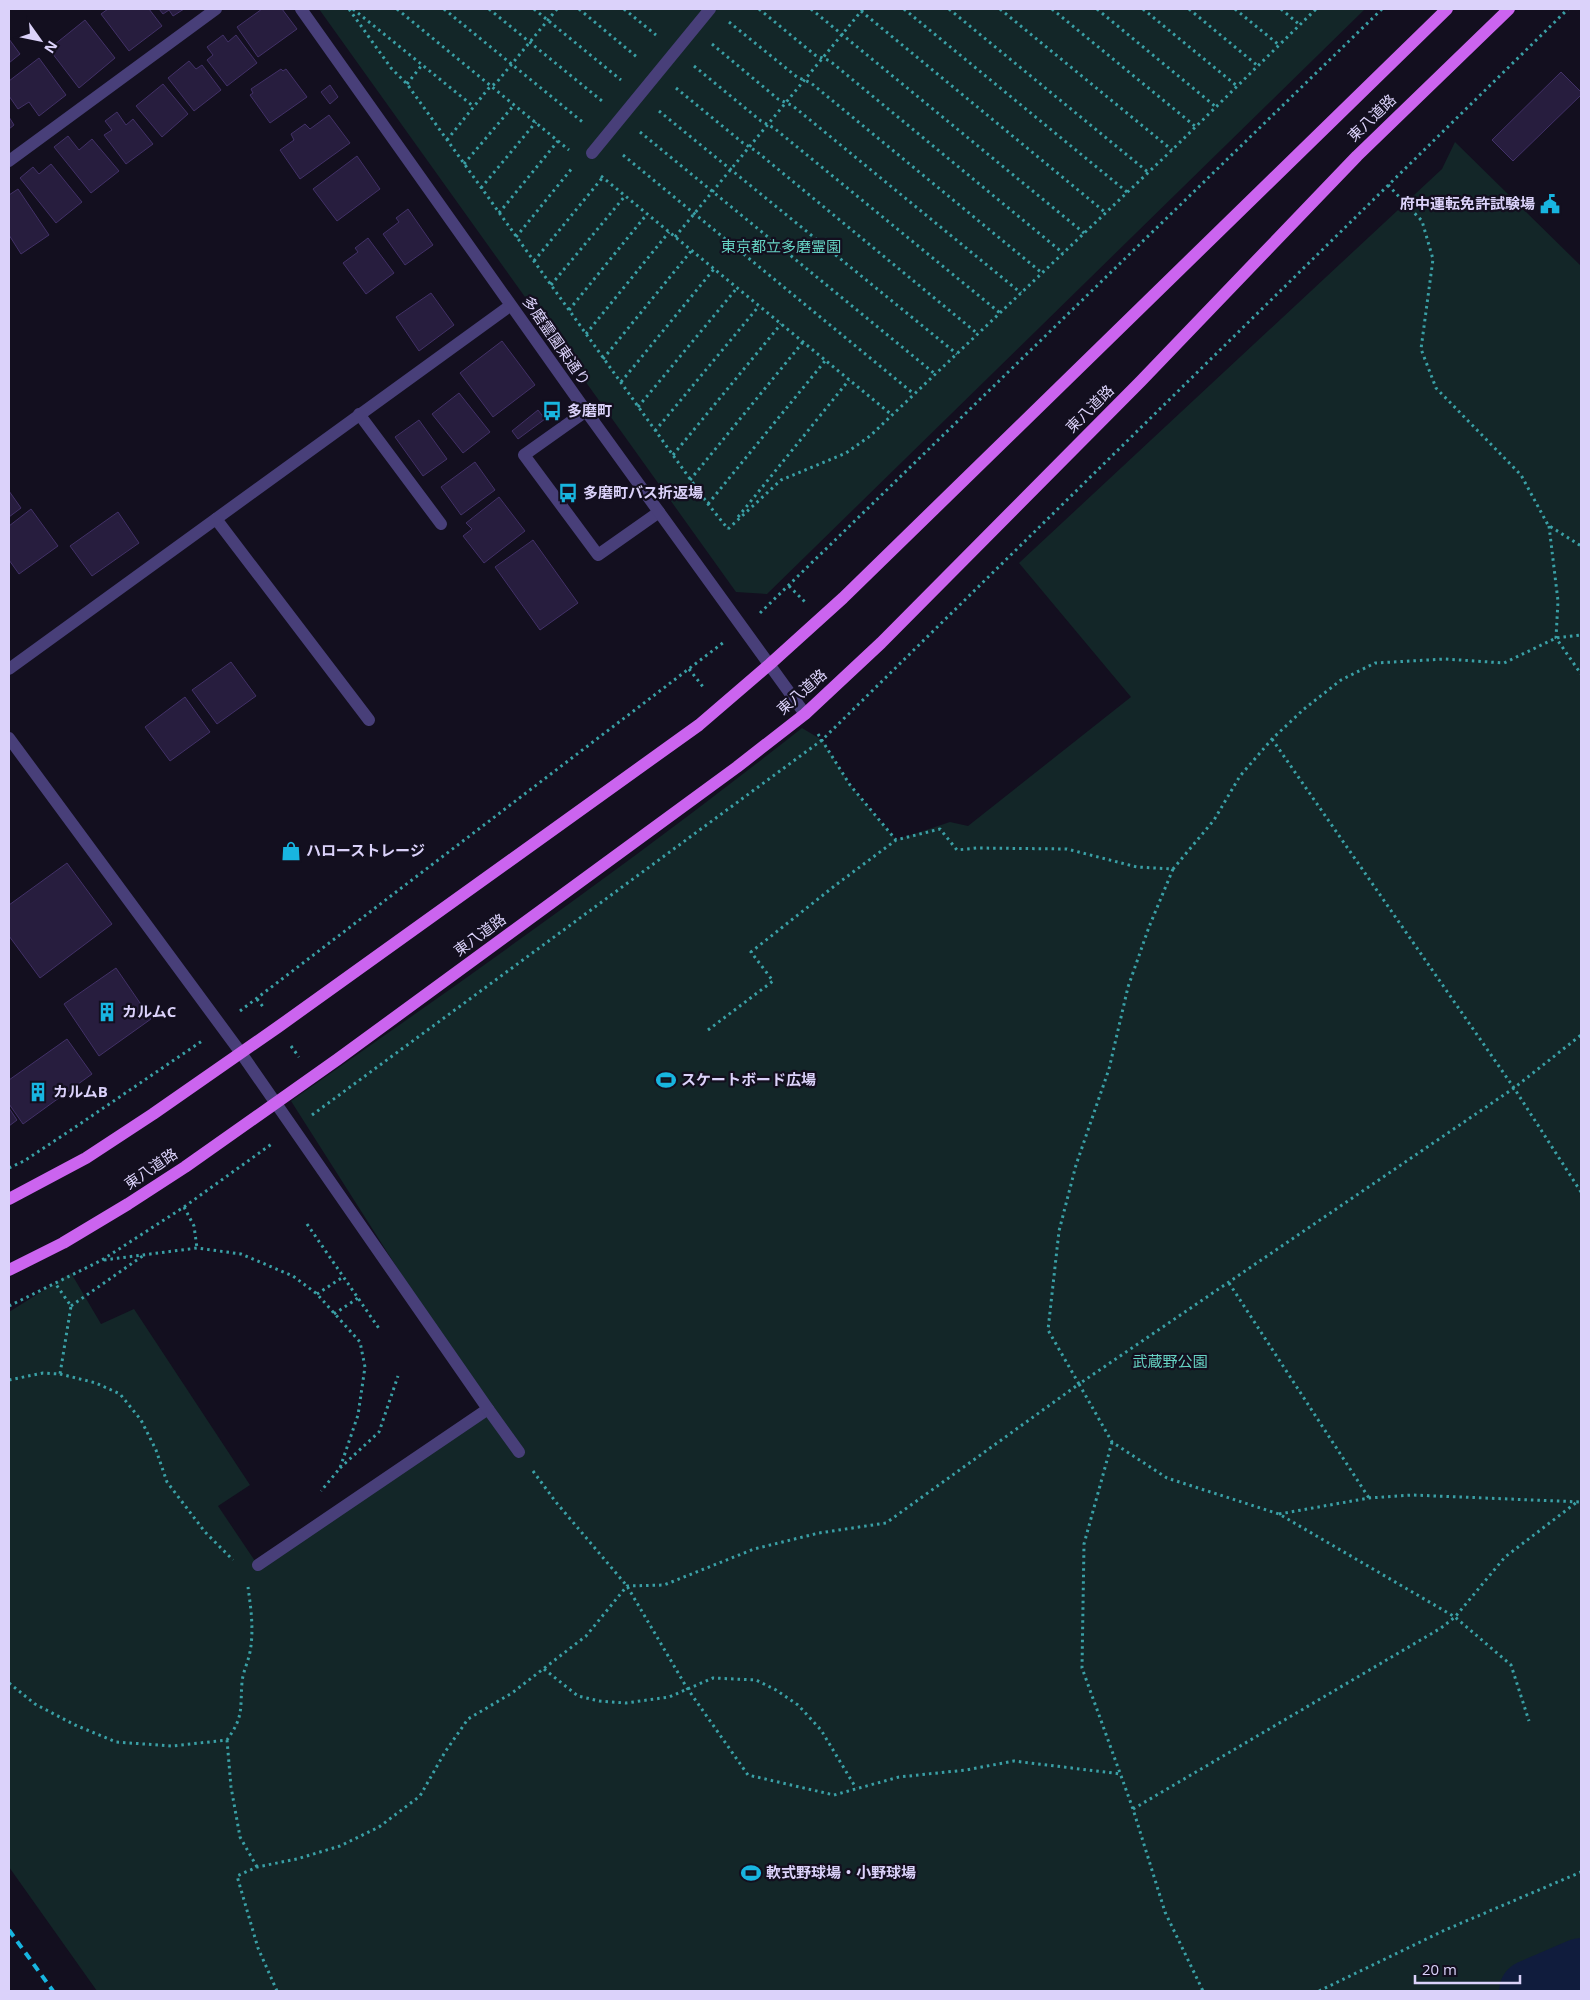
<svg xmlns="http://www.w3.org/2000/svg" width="1590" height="2000" viewBox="0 0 1590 2000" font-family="'Open Sans','Noto Sans JP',sans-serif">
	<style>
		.green { fill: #132628 }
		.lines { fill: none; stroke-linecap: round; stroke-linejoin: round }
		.river { stroke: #101c3d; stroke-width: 62 }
		.building { fill: #271d3e; stroke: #423167 }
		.path { stroke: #3aa0a6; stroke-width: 3; stroke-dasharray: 2.5 4; stroke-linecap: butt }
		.lane { stroke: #483f79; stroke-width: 12 }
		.street { stroke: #483f79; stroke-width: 12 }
		.primary { stroke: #cb64ef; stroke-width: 12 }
		.rail { stroke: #18b5e0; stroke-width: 4; stroke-dasharray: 8 6; stroke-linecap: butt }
		.labels { text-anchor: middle; stroke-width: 4.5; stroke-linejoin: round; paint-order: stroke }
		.street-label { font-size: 15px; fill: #dbd2fa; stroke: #130f1f }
		.poi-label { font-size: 15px; font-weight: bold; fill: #dbd2fa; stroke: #130f1f; text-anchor: start }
		.park-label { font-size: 15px; fill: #66d2c3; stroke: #130f1f }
	</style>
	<rect width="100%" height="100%" fill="#130f1f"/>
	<path class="green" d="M319,9H1365L767,594L736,592Z
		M1455,142L1581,266V1991H97L9,1867V1312L71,1273L101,1324L134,1309L250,1485L218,1506L257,1564L487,1409L291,1101C464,980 636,859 802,728L822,740L850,785L896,840L950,822L968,826L1131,697L1019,563L1442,169Z"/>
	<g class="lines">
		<path class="river" d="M1530,1991L1581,1969"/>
	</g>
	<path class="building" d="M108,9H149L162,26L129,51L101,14Z
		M159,9H184L173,16L169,10L163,14Z
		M262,9H282L297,29L258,57L237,27Z
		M85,20L115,58L79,88L49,49Z
		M223,35L228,42L236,35L257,63L227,86L207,60L213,55L207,47Z
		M9,39L20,54L9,63Z
		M39,58L66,95L39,116L29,102L18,109L9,96V81Z
		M189,61L196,69L202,65L221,90L194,111L168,78Z
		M281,69L283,71L286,69L307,97L270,123L250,95L253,93L251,89Z
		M1561,72L1581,92V95L1513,161L1492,140Z
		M163,84L188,114L162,137L136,106Z
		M330,85L338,97L330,104L321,92Z
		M117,112L126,125L133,119L153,144L126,164L104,135L112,130L105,121Z
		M329,115L350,143L300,179L280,150L294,140L291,134L305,124L310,129Z
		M9,117L14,125L9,129Z
		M68,136L79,150L92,139L119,171L91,193L54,147Z
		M357,156L380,189L337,221L313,189Z
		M51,164L82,202L56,223L20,178L33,167L39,174Z
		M18,189L49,235L21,254L9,235V195Z
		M408,209L433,245L405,265L383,234L399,222L396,218Z
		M368,238L394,273L366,294L343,263L358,252L355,248Z
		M431,293L454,325L419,351L396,317Z
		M502,341L535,385L493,417L460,373Z
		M459,393L490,432L463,453L432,414Z
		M538,410L545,419L518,439L512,431Z
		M419,420L447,459L423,476L395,437Z
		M475,462L495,490L461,515L441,487Z
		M9,491L21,508L9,517Z
		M499,497L525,531L484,563L463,536L472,529L466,523Z
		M31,509L58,546L19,574L9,560V526Z
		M118,512L139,543L92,576L70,546Z
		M533,540L578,603L540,630L495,567Z
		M231,662L256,696L217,724L192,690Z
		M185,697L210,732L170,761L145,727Z
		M67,863L112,924L40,978L9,936V905Z
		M116,968L151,1019L99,1056L64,1004Z
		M67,1039L92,1074L23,1124L9,1104V1080Z
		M9,1108L17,1120L9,1126Z"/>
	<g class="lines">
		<path class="path" d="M349,9L391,68L407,84L708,504L728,529
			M353,9L473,106
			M397,9L569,150
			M444,9L585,124
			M489,9L602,101
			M534,9L621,80
			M579,9L638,58
			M624,9L656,35
			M759,9L815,55L830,61L1063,253
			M811,9L1084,233
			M904,9L1127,192
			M949,9L1149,173
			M1000,9L1172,150
			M1052,9L1196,127
			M1097,9L1216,107
			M1143,9L1237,86
			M1189,9L1258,66
			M1235,9L1279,45
			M1281,9L1300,25
			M861,11L1106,213
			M729,22L797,77L811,83L1042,273
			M712,44L778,99L793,106L1021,293
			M694,66L761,121L774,128L1000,313
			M407,84L422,65
			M676,88L743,143L756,151L978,334
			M659,111L957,354
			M640,132L935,374
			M447,140L488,89L497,82L557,9
			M623,155L914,394
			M464,164L514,105
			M601,176L892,415
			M1388,185L1422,221L1433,259L1421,349L1436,388L1521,475L1548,525L1581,546
			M481,188L536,122
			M499,213L558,141
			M516,237L573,167
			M675,237L863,9
			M534,261L603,177
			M551,285L625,196
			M569,310L647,214
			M586,334L669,232
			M603,359L692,250
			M621,382L714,269
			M638,407L737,288
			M655,431L759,306
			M673,455L781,324
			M690,480L803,342
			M708,504L825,361
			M738,517L849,380
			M1549,526L1558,601L1556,638L1581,674
			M728,529L781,480L846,453L870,436L1172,150L1316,9
			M789,586L805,602
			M760,613L1382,9
			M689,669L704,688
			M818,734L850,785L896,840L940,829L957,850L977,848L1067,849L1137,867L1173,869L1214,820L1240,776L1272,739L1304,709L1341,680L1375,663L1445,659L1504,663L1556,638L1581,635
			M1272,739L1514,1088L1581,1192
			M1173,869L1149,927L1128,987L1109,1069L1076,1165L1059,1231L1048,1330L1079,1384L1514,1088L1581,1035
			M257,999L264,1008
			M240,1011L724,642
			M708,1030L773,981L751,952L837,884L896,840
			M291,1046L299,1057
			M312,1115L822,740L1568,9
			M9,1168L24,1161L71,1130L202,1041
			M184,1207L194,1226L197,1248
			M307,1224L380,1330
			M104,1260L197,1248L241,1254L293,1276L317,1294L360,1342L365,1367L358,1415L340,1468L321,1491
			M1229,1283L1369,1498
			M317,1294L343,1277
			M9,1306L102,1260L184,1207L273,1143
			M71,1306L144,1255
			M334,1314L358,1298
			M60,1374L96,1383L120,1394L141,1420L156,1450L167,1482L205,1532L233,1560
			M9,1380L43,1373L60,1374L71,1306L55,1283
			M1112,1442L1084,1544L1082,1668L1133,1809L1165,1912L1203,1991
			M340,1468L379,1432L398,1376
			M533,1471L555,1501L627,1586L687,1688L748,1775L834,1795L899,1777L966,1770L1014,1761L1121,1774
			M1279,1514L1369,1498L1412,1495L1581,1502
			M544,1669L578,1696L599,1701L626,1703L669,1697L713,1678L756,1680L776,1690L798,1705L821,1730L856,1788
			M9,1683L35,1704L75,1725L116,1742L172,1746L227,1740C244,1716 240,1709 242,1682C243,1672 248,1662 250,1652C254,1630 251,1609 248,1587
			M227,1740L231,1787L240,1837L257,1867
			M1133,1809L1441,1628L1455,1617L1505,1557L1577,1502
			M277,1991L258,1948L237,1876L257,1867L297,1859L340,1846L379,1827L420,1796L445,1752L468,1719L512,1693L586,1636L627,1586L664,1585L754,1549L819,1533L886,1523L1079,1384L1112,1442L1167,1478L1279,1514L1455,1617L1511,1665L1529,1721
			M1319,1991L1445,1930L1581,1872"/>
		<path class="lane" d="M592,153L710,9
			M586,411L524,455L598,555L659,512
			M359,414L441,524
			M216,519L369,720
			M258,1565L488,1409"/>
		<path class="street" d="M301,9L586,411L805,714
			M9,161L216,9
			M9,669L511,305
			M9,738L241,1053L488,1409L519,1452"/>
		<path class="primary" d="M9,1199L86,1158L153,1114L278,1027L699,725L770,664L843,598L1447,9
			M9,1270L63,1243L128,1204L185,1167L338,1059L737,767L805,714L881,643L1141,381L1357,156L1509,9"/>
		<path class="rail" d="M9,1930L53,1991"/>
	</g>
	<defs>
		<symbol id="civic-bare" viewBox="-9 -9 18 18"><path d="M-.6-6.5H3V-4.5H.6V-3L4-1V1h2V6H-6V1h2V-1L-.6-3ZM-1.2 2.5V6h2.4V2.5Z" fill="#18b5e0" stroke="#130f1f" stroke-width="2.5" paint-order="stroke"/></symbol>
		<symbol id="bus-bare" viewBox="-9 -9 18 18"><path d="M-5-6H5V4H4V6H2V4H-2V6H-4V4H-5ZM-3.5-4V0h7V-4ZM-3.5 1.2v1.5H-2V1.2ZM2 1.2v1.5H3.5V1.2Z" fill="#18b5e0" stroke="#130f1f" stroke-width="2.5" paint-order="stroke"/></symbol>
		<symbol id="shop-bare" viewBox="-9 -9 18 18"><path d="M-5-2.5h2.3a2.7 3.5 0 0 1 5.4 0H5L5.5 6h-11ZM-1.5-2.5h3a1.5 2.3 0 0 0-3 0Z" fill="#18b5e0" stroke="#130f1f" stroke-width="2.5" paint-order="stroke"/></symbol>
		<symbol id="building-bare" viewBox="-9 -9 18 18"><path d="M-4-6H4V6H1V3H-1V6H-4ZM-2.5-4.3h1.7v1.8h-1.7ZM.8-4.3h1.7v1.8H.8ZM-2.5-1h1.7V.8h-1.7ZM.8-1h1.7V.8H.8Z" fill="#18b5e0" stroke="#130f1f" stroke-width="2.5" paint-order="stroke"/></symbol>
		<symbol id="stadium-bare" viewBox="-9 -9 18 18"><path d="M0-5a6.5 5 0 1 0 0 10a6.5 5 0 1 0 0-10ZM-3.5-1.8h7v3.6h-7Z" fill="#18b5e0" stroke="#130f1f" stroke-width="2.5" paint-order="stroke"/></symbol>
	</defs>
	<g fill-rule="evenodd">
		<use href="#civic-bare" x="1536" y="190" width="28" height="28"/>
		<use href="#bus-bare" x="538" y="397" width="28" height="28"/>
		<use href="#bus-bare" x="554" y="479" width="28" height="28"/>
		<use href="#shop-bare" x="277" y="837" width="28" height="28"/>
		<use href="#building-bare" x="93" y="998" width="28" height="28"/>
		<use href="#stadium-bare" x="652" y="1066" width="28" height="28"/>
		<use href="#building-bare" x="24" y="1078" width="28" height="28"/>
		<use href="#stadium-bare" x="737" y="1859" width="28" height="28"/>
	</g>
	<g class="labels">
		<g class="street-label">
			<text transform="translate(1372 118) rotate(-44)" y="5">東八道路</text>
			<text transform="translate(556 341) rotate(55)" y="5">多磨霊園東通り</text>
			<text transform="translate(1090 409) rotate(-45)" y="5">東八道路</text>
			<text transform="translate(802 692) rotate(-41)" y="5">東八道路</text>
			<text transform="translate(480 935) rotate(-36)" y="5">東八道路</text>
			<text transform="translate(151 1169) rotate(-34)" y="5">東八道路</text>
		</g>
		<g class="poi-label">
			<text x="1535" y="209" text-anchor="end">府中運転免許試験場</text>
			<text x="567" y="416">多磨町</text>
			<text x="583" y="498">多磨町バス折返場</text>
			<text x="306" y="856">ハローストレージ</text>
			<text x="122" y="1017">カルムC</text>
			<text x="681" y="1085">スケートボード広場</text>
			<text x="53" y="1097">カルムB</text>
			<text x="766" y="1878">軟式野球場・小野球場</text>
		</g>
		<g class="park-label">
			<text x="781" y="252">東京都立多磨霊園</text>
			<text x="1170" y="1367">武蔵野公園</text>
		</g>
	</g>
	<rect width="1590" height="2000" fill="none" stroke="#dbd2fa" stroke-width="20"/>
	<g transform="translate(40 40) rotate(123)" stroke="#130f1f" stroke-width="4" paint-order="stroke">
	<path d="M0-4L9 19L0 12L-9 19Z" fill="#dbd2fa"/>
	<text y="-8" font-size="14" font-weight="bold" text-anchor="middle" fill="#dbd2fa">N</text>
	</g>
	<path d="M1415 1975v8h105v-8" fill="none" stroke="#dbd2fa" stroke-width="2.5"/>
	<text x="1422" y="1975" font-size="15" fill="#dbd2fa" stroke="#130f1f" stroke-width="4" paint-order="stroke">20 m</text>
</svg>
